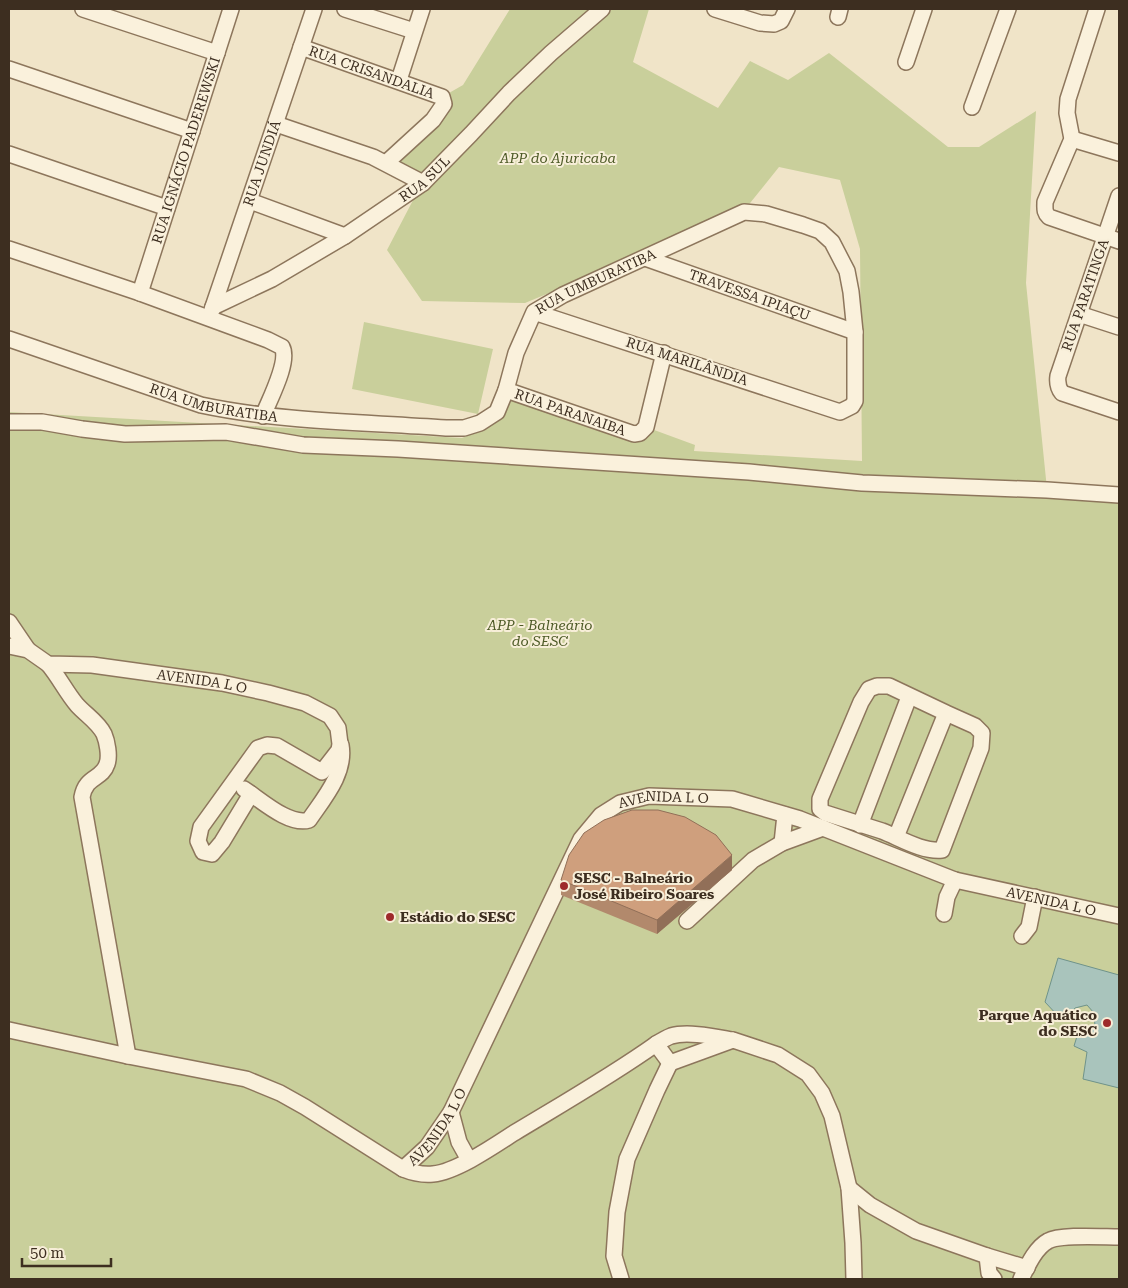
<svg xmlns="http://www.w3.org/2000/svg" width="1128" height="1288" viewBox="0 0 1128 1288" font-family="'Roboto Serif',serif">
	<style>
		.green { fill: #c9cf9b }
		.water { fill: #a9c4bc; stroke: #6f938a }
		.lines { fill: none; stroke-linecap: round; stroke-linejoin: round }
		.minor-casing { stroke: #8d765c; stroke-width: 18 }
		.minor { stroke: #faf1dc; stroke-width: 15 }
		.wall { fill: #b2896c }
		.shaded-wall { fill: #916f58 }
		.building { fill: #cf9f7d; stroke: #916f58 }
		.poi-dot { fill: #9e2a2b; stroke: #f7eed8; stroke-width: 2 }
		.labels { text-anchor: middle; stroke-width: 4; stroke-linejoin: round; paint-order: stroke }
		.street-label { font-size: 14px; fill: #3d2e20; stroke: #f7eed8 }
		.park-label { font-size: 14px; font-style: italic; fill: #4d5a26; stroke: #f7eed8 }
		.poi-label { font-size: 14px; font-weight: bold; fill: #3d2e20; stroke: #f7eed8; text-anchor: start }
	</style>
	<rect width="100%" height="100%" fill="#f0e4c8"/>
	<path class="green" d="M510,9H649L633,62L718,108L750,61L788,80L829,53L948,147H979L1036,111L1026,283L1047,489L1119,492V1279H9V412L462,438L487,428L502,416L511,392L634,434L646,427L695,445L694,451L862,461L860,249L840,180L779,167L742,213L525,303L422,301L387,250L422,183L386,163L432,120L442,97L463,85Z
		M364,322L493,349L478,414L352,389Z"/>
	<path class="water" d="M1058,958L1119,975V1088L1083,1079L1087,1052L1074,1046L1078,1033L1095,1026L1094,1013L1087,1005L1075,1008L1067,1019L1059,1017L1045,1002Z"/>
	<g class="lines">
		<defs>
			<g id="minor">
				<path d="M83,9L217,53"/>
				<path d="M345,9L414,31"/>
				<path d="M715,9L760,23L774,24L781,21L787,9"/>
				<path d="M1097,9L1068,99L1067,113L1072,139L1045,202C1045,209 1044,212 1049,217L1119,241"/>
				<path d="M838,17L840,9"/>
				<path id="s1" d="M301,47L442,97L444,104L433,120L386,163"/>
				<path d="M906,62L924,9"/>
				<path d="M9,69L192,131"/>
				<path d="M399,80L422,9"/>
				<path d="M972,107L1008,9"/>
				<path d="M276,124L373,157L423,183"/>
				<path d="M1072,139L1119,153"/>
				<path d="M9,154L167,208"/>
				<path d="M1119,196L1058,376C1057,383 1058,388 1062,393L1119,412"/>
				<path d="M250,201L345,236"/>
				<path d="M9,249L140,293L268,340L282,347C290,362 269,400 263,416"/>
				<path id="s2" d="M645,258L855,332"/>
				<path id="s3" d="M140,293L231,9"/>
				<path id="s4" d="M213,307L272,279L345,236L423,183L471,134L509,93L551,53L602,9"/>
				<path id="s5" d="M212,310L314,9"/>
				<path d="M1079,314L1119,327"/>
				<path id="s6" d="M9,339L201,405C281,422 364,422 446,428H464L480,423L497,412L506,390L516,353L534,312L563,295L744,212L766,214L803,225L820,231L832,242L847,271L851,292L855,332V401L852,406L840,412L534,312"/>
				<path id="s7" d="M506,390L634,434L640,433L646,427L664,353"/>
				<path d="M9,422H42L82,429L125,434L226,432L303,445L398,449L749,472L862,483L1047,490L1119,495"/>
				<path d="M9,622L28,650"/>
				<path id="s8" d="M9,646L28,650L48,664L92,665L222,683L268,693L305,703L330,716L338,728L340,744L339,750L322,772L277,746L267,745L258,748L201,827L198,841L203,852L212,854L222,842L251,794"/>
				<path d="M48,664C59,677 66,692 77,705C86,715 98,722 104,734C107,741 110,756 107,764C102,780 86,775 82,797L128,1056"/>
				<path d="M244,789C261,800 289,826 309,820C324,798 346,773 341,745"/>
				<path d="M860,825L909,697"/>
				<path d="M896,837L946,713L889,686H877L869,689L861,702L820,799V809L825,813C844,819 863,825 882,831C900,838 922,852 942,850L981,748L982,733L975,726L946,713"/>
				<path d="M782,843L785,815"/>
				<path d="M944,914L947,897L955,880"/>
				<path d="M687,921L753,860L782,843L823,828"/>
				<path d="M1022,936L1029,927L1035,897"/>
				<path d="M9,1030L128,1056L246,1079L280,1093L305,1107L403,1169C413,1173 423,1175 433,1174C456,1172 494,1146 514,1133C562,1104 611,1076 656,1044L670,1063L733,1040L778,1055L808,1074L822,1093L832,1116L849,1188L853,1243L854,1279"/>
				<path d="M656,1044C661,1041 666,1038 671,1036C688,1031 715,1037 732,1040"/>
				<path d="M451,1112L459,1142L469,1160"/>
				<path id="s9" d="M403,1169L427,1147L451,1112L581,839L601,815L620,803L649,796L732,799L800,819L955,880L1119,916"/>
				<path d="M849,1188L870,1205L916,1231L987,1256L989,1273L994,1279"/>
				<path d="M987,1256L1027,1268"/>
				<path d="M621,1279L614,1256L617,1212L627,1159L657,1090L670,1063"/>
				<path d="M1021,1279C1027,1267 1035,1248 1048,1241C1060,1234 1103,1237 1119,1237"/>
			</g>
		</defs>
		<use href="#minor" class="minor-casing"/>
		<use href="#minor" class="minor"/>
	</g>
	<path class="wall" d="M732,870L657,934L561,895V880Z"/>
	<path class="shaded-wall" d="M732,855V870L657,934V920Z"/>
	<path class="building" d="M632,810H658L685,817L716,835L732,855L657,920L561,880L569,855L584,833L604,820Z"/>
	<g class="poi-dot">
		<circle cx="564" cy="886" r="5"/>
		<circle cx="390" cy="917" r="5"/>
		<circle cx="1107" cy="1023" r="5"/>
	</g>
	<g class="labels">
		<g class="street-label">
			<text dy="5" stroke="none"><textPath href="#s1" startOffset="75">RUA CRISANDALIA</textPath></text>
			<text dy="5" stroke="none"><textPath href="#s3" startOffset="150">RUA IGNÁCIO PADEREWSKI</textPath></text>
			<text dy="5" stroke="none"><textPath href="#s5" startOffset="155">RUA JUNDIÁ</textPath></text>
			<text dy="5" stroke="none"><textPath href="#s4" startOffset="248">RUA SUL</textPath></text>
			<text dy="5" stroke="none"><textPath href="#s6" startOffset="680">RUA UMBURATIBA</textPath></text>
			<text dy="5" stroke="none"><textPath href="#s2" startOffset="111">TRAVESSA IPIAÇU</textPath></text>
			<text transform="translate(1085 295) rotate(-71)" y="5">RUA PARATINGA</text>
			<text transform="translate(687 361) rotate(18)" y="5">RUA MARILÂNDIA</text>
			<text dy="5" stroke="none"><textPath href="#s6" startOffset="215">RUA UMBURATIBA</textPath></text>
			<text dy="5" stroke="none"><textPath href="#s7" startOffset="68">RUA PARANAIBA</textPath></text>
			<text dy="5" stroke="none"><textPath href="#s8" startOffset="199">AVENIDA L O</textPath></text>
			<text dy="5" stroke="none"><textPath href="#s9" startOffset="475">AVENIDA L O</textPath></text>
			<text dy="5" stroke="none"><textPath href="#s9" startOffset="880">AVENIDA L O</textPath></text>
			<text dy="5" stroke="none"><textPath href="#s9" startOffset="55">AVENIDA L O</textPath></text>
		</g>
		<g class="park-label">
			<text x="558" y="163">APP do Ajuricaba</text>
			<text x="540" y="630">APP - Balneário<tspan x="540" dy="16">do SESC</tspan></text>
		</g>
		<g class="poi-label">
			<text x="574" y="883">SESC - Balneário<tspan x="574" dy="16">José Ribeiro Soares</tspan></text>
			<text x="400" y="922">Estádio do SESC</text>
			<text x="1097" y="1020" text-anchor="end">Parque Aquático<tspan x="1097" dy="16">do SESC</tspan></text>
		</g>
	</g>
	<rect width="1128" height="1288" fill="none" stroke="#3d2e20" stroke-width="20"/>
	<path d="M22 1258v8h89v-8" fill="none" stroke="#3d2e20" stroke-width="2.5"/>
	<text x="30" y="1258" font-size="15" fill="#3d2e20" stroke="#f7eed8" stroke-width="4" paint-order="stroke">50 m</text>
</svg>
